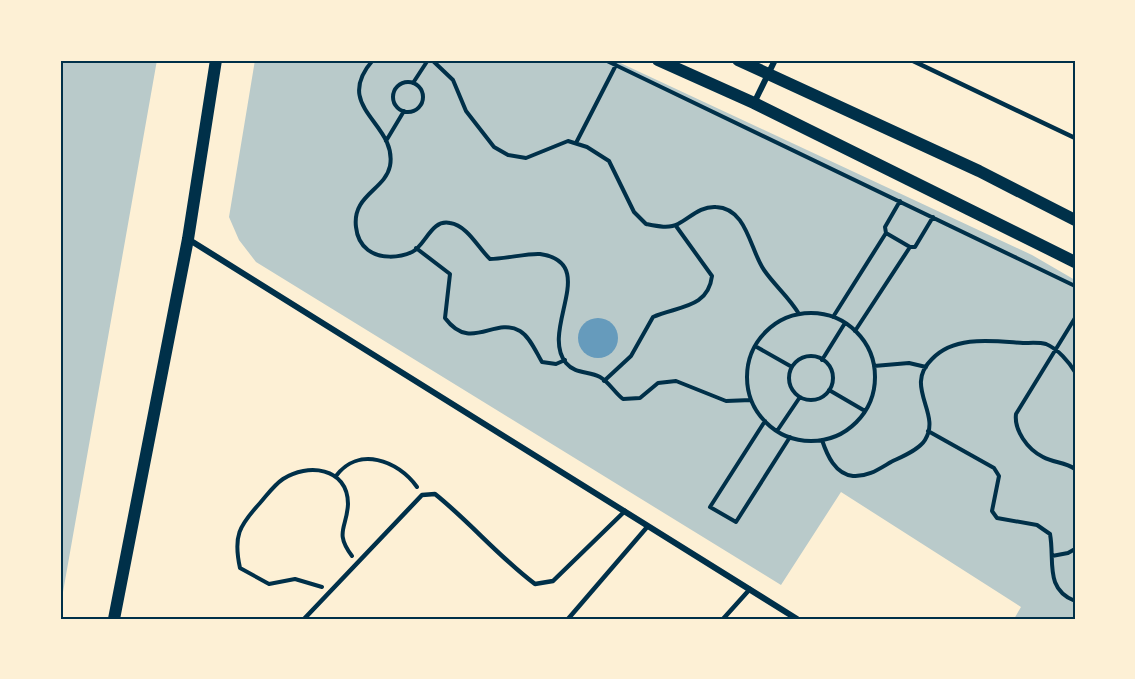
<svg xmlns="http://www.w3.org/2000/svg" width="1135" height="679" viewBox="0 0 1135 679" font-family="'IBM Plex Sans',sans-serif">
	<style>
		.green { fill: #b9caca }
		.water { fill: #669bbc }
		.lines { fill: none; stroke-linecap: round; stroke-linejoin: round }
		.path { stroke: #003049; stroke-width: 4 }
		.service { stroke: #003049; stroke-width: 4.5 }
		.minor { stroke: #003049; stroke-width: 6 }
		.secondary { stroke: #003049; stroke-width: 12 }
		.neatline { fill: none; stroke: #003049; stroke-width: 2 }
	</style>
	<rect width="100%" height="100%" fill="#fdf0d5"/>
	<path class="green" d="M60,60H157L60,609Z
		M255,60H614L1032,255L1075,280V619H1014L1021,607L841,492L781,585L256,262L239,240L229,217Z"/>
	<path class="water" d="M578 338a20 20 0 1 1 40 0a20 20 0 1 1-40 0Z"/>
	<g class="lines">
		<path class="path" d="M373,60C331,108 398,123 390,166C385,190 352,195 356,227C357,237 360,244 368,250C380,259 399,258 412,252C426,245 431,219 450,223C467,225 479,249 490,259C504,259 529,253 540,254C601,263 539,330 566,363C575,374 589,371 600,377C609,382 615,393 623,399L640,398L658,383L676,381L726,401L751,400
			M432,60L453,80L466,111L494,147L508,155L526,158L568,141L587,147L609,161L634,212L646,224C656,226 669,229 678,224C690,218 700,206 716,207C747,208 750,250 764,270C775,286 789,297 799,314
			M605,60L1075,286
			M393 97a15 15 0 1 1 30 0a15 15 0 1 1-30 0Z
			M413,83L428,60
			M386,141L404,111
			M576,143L616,65
			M886,233L885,227L900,201
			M910,247H915L933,217
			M416,248L450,274L445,318C471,353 494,316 520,331C530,337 536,352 542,362L556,364L565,360
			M747 377a64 64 0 1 1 128 0a64 64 0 1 1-128 0Z
			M833,317L886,233L910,247L855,331
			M1075,318L1016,414C1014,430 1027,449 1043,457C1054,463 1065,462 1075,469
			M755,346L792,367
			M789 378a22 22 0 1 1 44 0a22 22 0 1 1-44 0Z
			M822,360L845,323
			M874,366L909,363L926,367
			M604,381L631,356L653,317C677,306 708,309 712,276L676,226
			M829,390L865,411
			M765,421L710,507L736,522L790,437
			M777,431L800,397
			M928,431L994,468L999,476L992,511L997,518L1037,525L1050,534C1055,560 1044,589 1075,601
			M822,440C827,455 835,474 853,476C868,477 879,469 891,462C901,457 919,450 925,440C942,413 903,387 932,359C955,335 993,341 1023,343C1030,343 1039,342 1046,344C1058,349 1069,362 1075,372
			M336,476C358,446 398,460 417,487
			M1052,556L1068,553L1075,549
			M322,587L295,579L269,584L240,568C233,536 239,526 260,503C267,495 274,485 283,479C307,463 348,467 348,504C347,528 334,532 352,556"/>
		<path class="service" d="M911,60L1075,138
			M304,619L422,495L435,494C470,522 499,557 535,584L553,581L625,511
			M568,619L648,526
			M723,619L750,589"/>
		<path class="minor" d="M754,103L775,60
			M188,239L797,619"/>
		<path class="secondary" d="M658,60L754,103L1075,262
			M738,60L979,171L1075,220
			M114,619L188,239L216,60"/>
	</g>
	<rect width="1135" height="679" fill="none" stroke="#fdf0d5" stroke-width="123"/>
	<rect x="62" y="62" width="1012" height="556" class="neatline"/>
</svg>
